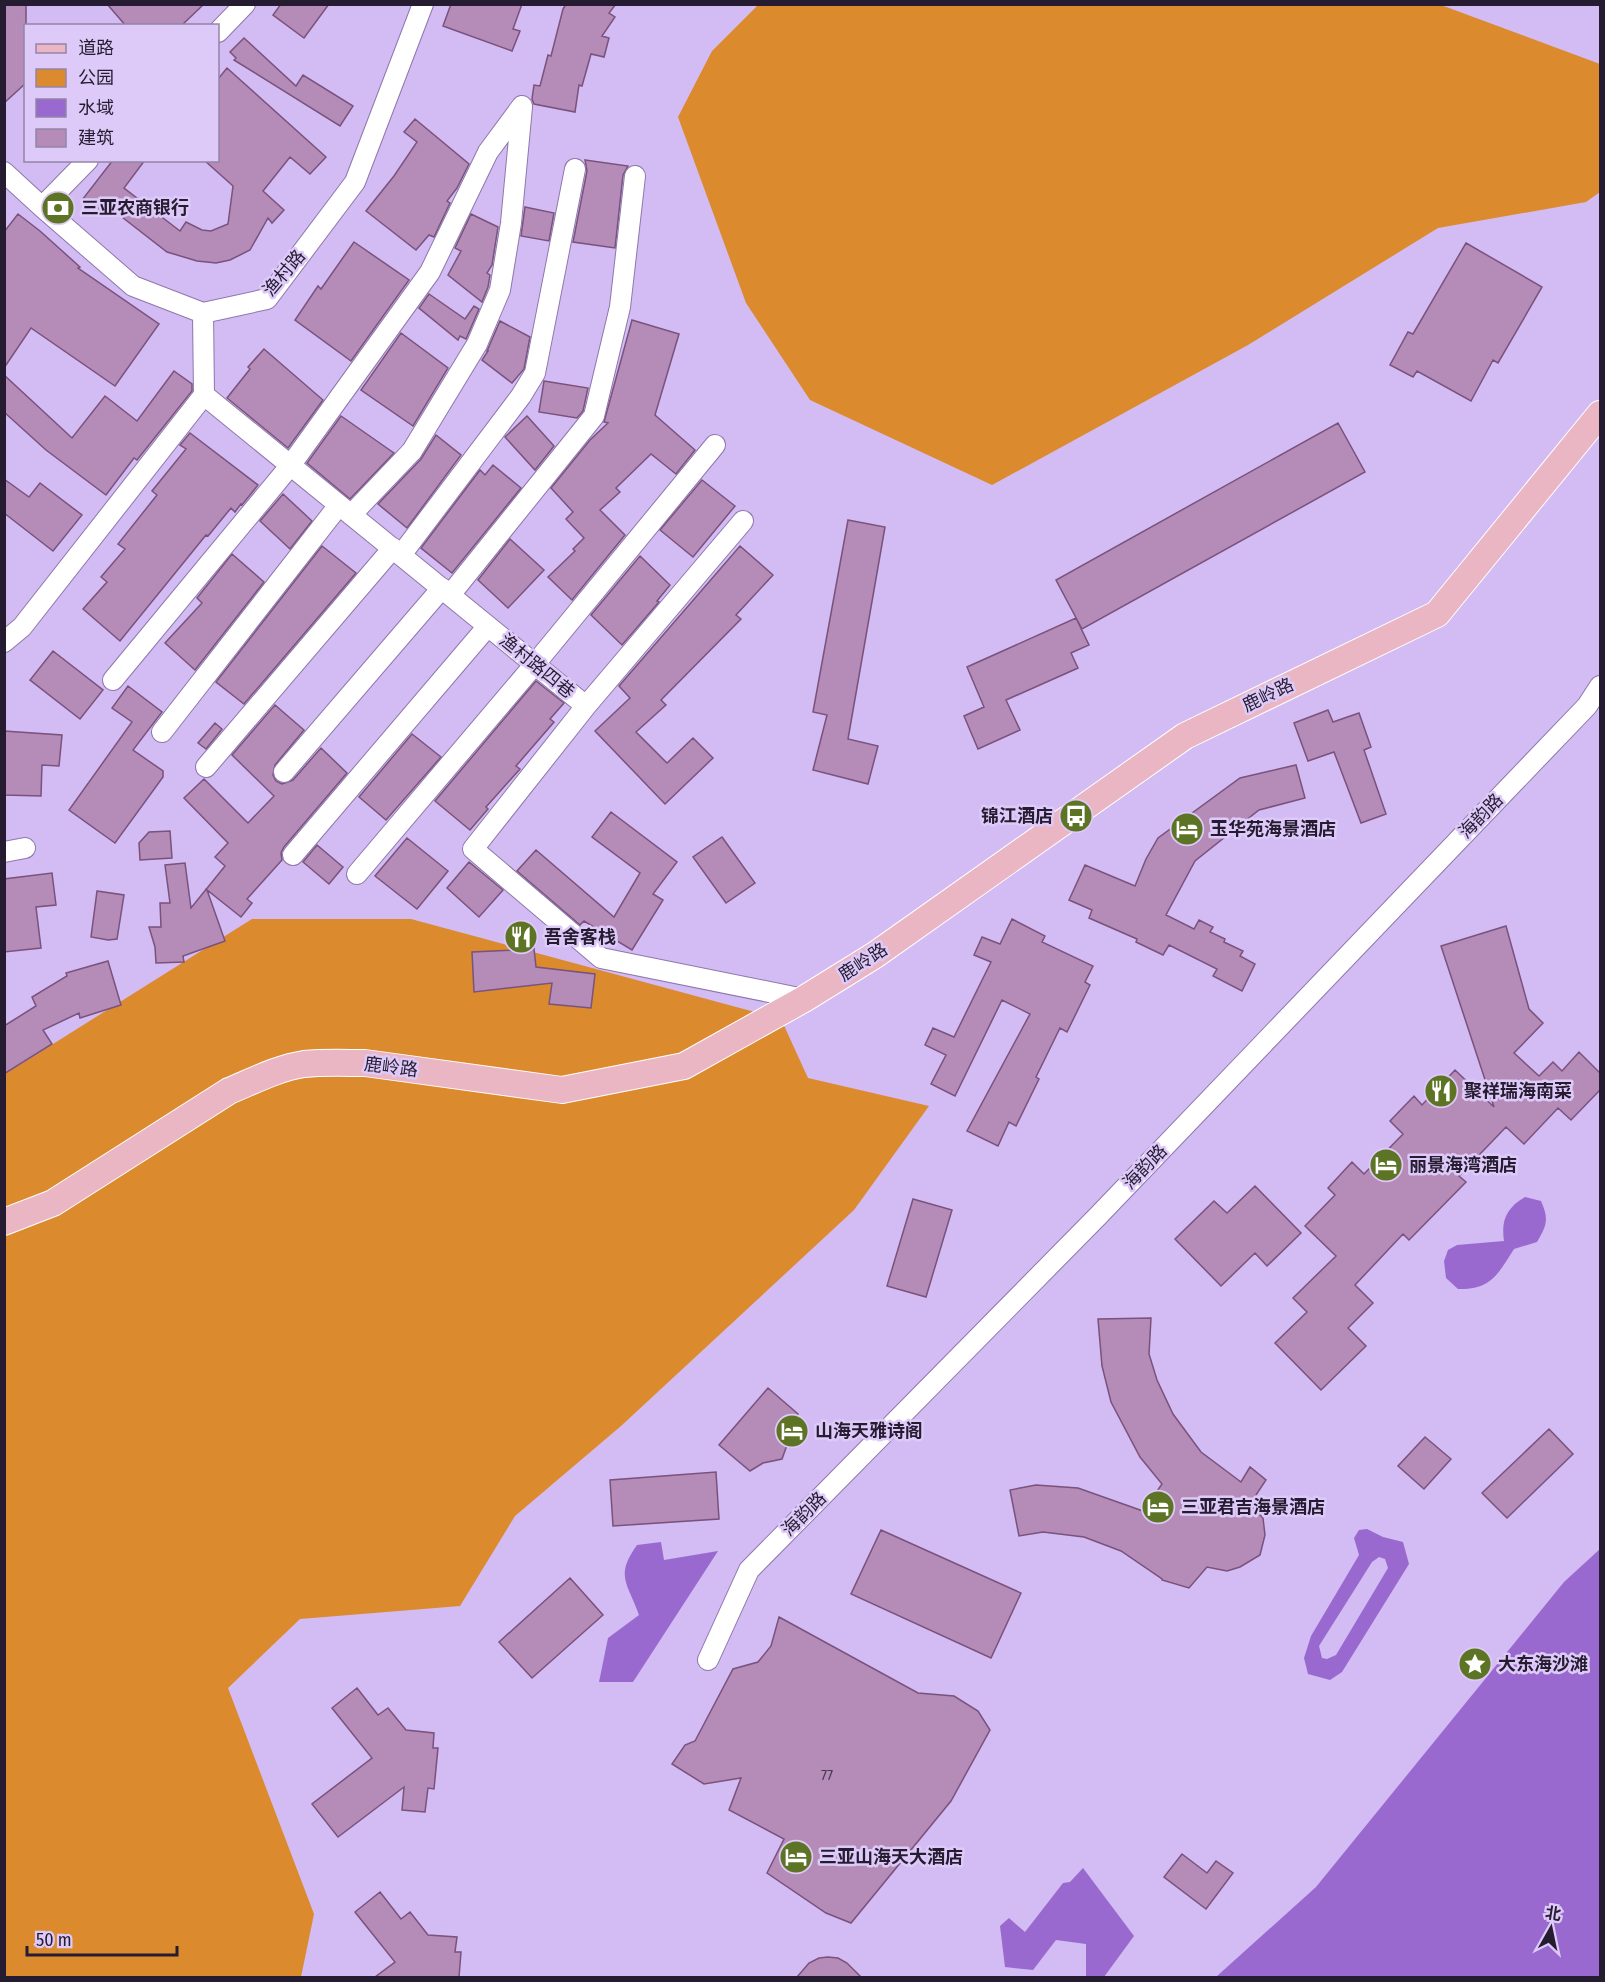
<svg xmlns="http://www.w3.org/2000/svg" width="1605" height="1982" viewBox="0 0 1605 1982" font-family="'Fira Sans Condensed','Noto Sans SC',sans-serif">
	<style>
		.green { fill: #dc8a2e }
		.water { fill: #9969cf; fill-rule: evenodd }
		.building { fill: #b58bb8; stroke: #79527d; stroke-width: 1.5 }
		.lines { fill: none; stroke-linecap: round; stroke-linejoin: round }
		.minor-casing { stroke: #8e77ac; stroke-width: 22 }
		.major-casing { stroke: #fff; stroke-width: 28 }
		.minor { stroke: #fff; stroke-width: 20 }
		.major { stroke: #ebb6c4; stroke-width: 26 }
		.labels { text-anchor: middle; stroke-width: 5; stroke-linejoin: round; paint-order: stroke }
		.number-label { font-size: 15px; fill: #4a3853 }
		.poi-label { font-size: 18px; font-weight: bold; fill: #261c31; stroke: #ddcaf8; text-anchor: start }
		.street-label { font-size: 18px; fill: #261c31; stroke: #ddcaf8 }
	</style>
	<rect width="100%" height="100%" fill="#d3bbf3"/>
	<path class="green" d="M759,4L1441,5L1600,64V192L1586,202L1438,228L1248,345L992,485L810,400L746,303L678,117L712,51Z
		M252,919H411L781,1019L808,1078L929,1106L854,1210L621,1426L515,1516L460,1606L300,1619L228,1688L314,1914L301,1977L5,1978V1071L18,1066Z"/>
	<path class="water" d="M1525,1197L1541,1201C1549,1219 1547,1225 1537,1242L1514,1249C1498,1274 1491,1290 1458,1289L1446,1278L1444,1261L1448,1250L1457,1245L1504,1241C1501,1221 1506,1208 1525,1197Z
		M1367,1529L1383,1537L1403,1542L1409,1564L1342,1672L1330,1680L1308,1674L1304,1658L1311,1636L1359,1555L1354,1538L1359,1530ZM1379,1557L1385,1559L1388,1568L1336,1655L1327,1659L1322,1658L1319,1646L1372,1562Z
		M661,1542L664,1560L718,1551L633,1682H599L608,1638L639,1615C627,1582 615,1576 637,1545Z
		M1600,1549V1977H1216L1316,1887L1564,1582Z
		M1083,1868L1134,1936L1104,1977L1086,1976V1944L1056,1940L1033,1970L1005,1967L1000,1926L1009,1918L1025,1932L1063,1883L1070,1882Z"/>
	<path class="building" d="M4,4H26V83L4,103Z
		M107,4H204L181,26H126Z
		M281,4H329L304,38L273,15Z
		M451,4H522L513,29L520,31L512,51L443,26Z
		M566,4H616L609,13L615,17L602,36L609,38L604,57L591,54L582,86L579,85L575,112L534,104L532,99L534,85L540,86L548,55L551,56L563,9Z
		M244,38L296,86L303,75L353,106L340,126L234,60L236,58L230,52Z
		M227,68L326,157L310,174L290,157L263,191L284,210L272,223L268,218L250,250L230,260L216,263L197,261L167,252L109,207L103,215L82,200L113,160H145L124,188L180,231L186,222L202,230L211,231L228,224L233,186L204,160H218V79Z
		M415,119L469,164L457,188L447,201L450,203L434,237L429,235L416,250L366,211L394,176L417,142L404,132Z
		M585,160L628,166L623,175L615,248L573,242L587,171Z
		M525,207L554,213L549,241L521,236Z
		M18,214L40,231L80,267L78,268L159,324L115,386L31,328L4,368V232Z
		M471,214L498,227L492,265L487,273L490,275L488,287L482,302L448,275L461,251L455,248Z
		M354,242L409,280L351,361L295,320L318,286L321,289Z
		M1466,243L1542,287L1498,363L1493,360L1471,401L1417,371L1413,377L1390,365L1408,332L1413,334Z
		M429,294L465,319L474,306L479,309L466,339L460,336L458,340L419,308Z
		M632,320L679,334L655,415L695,450L676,474L651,454L616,488L620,492L600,510L625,535L572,600L548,577L575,551L573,549L584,538L566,519L573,512L551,488L590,440L608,423L604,422Z
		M500,321L530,337L524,369L512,383L482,360L488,351H487Z
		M401,333L448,368L413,426L361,390Z
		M264,349L323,400L288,448L227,398L250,369L248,367Z
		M174,371L192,384V391L137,460L134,458L106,495L46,450L4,412V375L72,438L105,396L137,421Z
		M544,381L588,388L583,411L577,418L539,412Z
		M341,416L394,453L350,499L307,463Z
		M527,416L554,446L535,470L505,437Z
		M1338,423L1365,472L1082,629L1056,580Z
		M190,433L258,485L242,505L241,504L235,512L231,508L208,536L206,535L120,641L83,609L107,582L101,577L125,549L118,544L157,495L152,491L186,449L180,445Z
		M436,435L461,455L407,528L378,504L421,459Z
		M493,465L521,488L452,573L421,548L480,470L485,475Z
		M4,479L29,497L40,483L82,515L53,551L4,513Z
		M702,480L735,506L693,557L660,530Z
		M283,494L312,521L290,549L260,521Z
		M848,520L885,527L848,739L878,746L868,784L813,770L827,715L813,712Z
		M510,539L544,570L508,608L478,580Z
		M322,546L356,573L244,704L216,682Z
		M740,546L773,575L736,615L741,619L661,700L666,705L636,732L667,763L693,738L713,758L665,804L595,731L630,698L619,686Z
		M232,554L264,582L195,670L165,643L202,603L197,598Z
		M640,556L670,585L657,601L659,602L622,645L591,615Z
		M1076,618L1089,645L1071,653L1078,668L1006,700L1020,730L978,749L964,716L984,707L967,667Z
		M53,651L103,690L80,719L30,680Z
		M536,681L564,703L550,719L554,722L516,766L520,769L486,807L488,809L470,830L435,801Z
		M128,686L162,712L133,750L163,771V777L115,843L69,810L132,722L112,708Z
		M275,705L304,730L275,765L273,775L276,781L282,784L293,780L321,748L347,773L284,847L281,853L282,860L247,899L252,903L241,917L207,890L225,941L183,956L184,962L156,963L155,947L149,927H161L160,903H170L165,865L185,863L191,908L225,866L215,857L228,843L184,798L204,779L248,823L274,796L232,755Z
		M1328,710L1333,722L1359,713L1371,747L1364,750L1386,814L1361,823L1334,752L1308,761L1294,723Z
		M215,723L222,729L206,749L198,743Z
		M4,731L62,735L59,766L42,765L41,796L4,795Z
		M412,734L441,757L386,820L359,797Z
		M1296,765L1305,798L1259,810L1195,861L1166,915L1194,929L1199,920L1213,927L1210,932L1225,939L1224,942L1243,951L1240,956L1255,964L1242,991L1213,976L1217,969L1169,945L1163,955L1136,942L1137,939L1089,918L1092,910L1069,900L1085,865L1135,886L1146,859L1158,838L1240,778Z
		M611,812L677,862L653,894L663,900L632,950L584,921L580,925L517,871L536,850L614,917L640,873L592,837Z
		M170,831L172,858L140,860L139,843L149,832Z
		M722,837L755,883L726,903L693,857Z
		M407,838L448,871L417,909L375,876Z
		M317,845L343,867L329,884L303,862Z
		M469,862L503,890L479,917L447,888Z
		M52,873L56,905L36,907L41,948L4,952V879Z
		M97,891L124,895L117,939L108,940L91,937Z
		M1012,919L1045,936L1042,942L1093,966L1085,982L1090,985L1067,1032L1060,1028L1036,1077L1039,1079L1016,1126L1009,1122L998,1146L967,1131L1030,1014L1002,1000L955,1096L931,1084L946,1055L925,1045L933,1028L954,1037L991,962L974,955L982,937L1000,944Z
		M1506,926L1529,1009L1543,1023L1514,1053L1539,1076L1553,1062L1562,1071L1579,1052L1600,1073V1090L1571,1120L1558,1108L1524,1144L1506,1127L1459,1176L1466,1182L1409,1240L1403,1234L1355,1285L1373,1303L1348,1328L1366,1346L1321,1390L1275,1343L1307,1312L1293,1298L1336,1256L1305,1226L1335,1195L1328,1188L1352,1162L1364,1174L1403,1134L1390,1121L1414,1096L1422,1105L1455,1070L1494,1107L1441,946Z
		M532,930L536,967L595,974L591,1008L549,1004L552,983L474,992L472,952L517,950L510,943L509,932Z
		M108,961L121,1005L80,1018L79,1013L43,1030L52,1044L4,1074V1026L36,1006L32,997L67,976L66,973Z
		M1255,1186L1301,1233L1267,1266L1255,1253L1221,1286L1175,1239L1214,1201L1227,1213Z
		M913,1199L952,1210L926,1297L887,1286Z
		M1151,1318L1149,1354L1157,1380L1173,1414L1201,1452L1241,1482L1250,1467L1266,1480L1250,1504L1263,1518L1265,1535L1260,1555L1240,1567L1227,1571L1207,1567L1189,1588L1162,1580V1579L1121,1551L1084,1537L1043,1532L1019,1536L1010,1490L1036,1485L1078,1488L1143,1511L1162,1484L1140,1457L1111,1402L1102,1366L1098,1319Z
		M768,1388L798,1414L782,1459L763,1463L750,1471L719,1445Z
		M1549,1429L1573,1454L1507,1518L1482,1493Z
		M1425,1437L1451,1459L1424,1489L1398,1466Z
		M716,1472L719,1519L613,1526L610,1480Z
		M881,1530L1021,1593L991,1658L851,1594Z
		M570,1578L603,1615L532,1678L499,1642Z
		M779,1617L918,1693L954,1696L978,1711L990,1730L951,1801L851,1923L826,1913L767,1873L784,1839L729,1810L741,1778L704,1784L672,1764L685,1745L695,1741L733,1669L758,1662L771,1646Z
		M357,1688L378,1715L388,1708L406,1730L434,1733L433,1748H438L434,1789L428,1788L425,1812L402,1810L404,1787L338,1837L312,1804L372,1758L332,1708Z
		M1182,1854L1207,1873L1216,1861L1233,1873L1206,1909L1164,1877Z
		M380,1892L401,1919L410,1912L428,1935L457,1937L455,1952H461L459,1977H375L395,1962L355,1912Z
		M828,1957L838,1958L847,1963L861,1977H797L809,1963L819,1958Z"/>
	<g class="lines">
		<defs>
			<path id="minor" d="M218,32L245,4
				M4,172L42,207L133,286L203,313L267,299L355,182L423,4
				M42,207L88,160
				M203,313L204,395L586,706L473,849L601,958L804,999
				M351,515L412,451L477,344L500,290L511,223L522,107
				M401,555L521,396L535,373L575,169
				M450,595L594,416L620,307L635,176
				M4,642L22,627L204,395
				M113,680L290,466L430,272L488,152L522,106
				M586,706L743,521
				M162,732L339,505
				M206,767L393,548
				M284,772L442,588
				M4,852L25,848
				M293,855L488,626
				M357,874L535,664L715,445
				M708,1660L749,1570L1098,1216L1587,706L1600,686"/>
			<path id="major" d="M4,1222L53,1203L229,1091C253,1081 278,1068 304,1064C324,1062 345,1063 365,1063L562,1090L684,1066L804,999L875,955L1185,736L1437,614L1600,414"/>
		</defs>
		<use href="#minor" class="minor-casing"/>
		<use href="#major" class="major-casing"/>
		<use href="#minor" class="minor"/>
		<use href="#major" class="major"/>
	</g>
	<defs>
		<symbol id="bank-disc" viewBox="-11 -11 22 22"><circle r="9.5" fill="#5d7425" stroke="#ddcaf8"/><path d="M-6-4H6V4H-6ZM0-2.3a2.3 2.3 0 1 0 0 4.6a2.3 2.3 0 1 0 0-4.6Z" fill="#fff"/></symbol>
		<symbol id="bus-disc" viewBox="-11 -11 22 22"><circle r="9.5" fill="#5d7425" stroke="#ddcaf8"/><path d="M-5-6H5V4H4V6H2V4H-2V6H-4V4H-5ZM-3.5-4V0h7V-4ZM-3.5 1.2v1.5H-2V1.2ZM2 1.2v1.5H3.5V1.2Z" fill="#fff"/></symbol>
		<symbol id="hotel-disc" viewBox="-11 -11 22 22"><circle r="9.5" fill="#5d7425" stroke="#ddcaf8"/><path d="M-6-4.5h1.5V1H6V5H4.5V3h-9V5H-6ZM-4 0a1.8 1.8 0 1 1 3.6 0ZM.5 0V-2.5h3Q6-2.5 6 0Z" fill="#fff"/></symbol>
		<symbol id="restaurant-disc" viewBox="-11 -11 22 22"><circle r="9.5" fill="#5d7425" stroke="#ddcaf8"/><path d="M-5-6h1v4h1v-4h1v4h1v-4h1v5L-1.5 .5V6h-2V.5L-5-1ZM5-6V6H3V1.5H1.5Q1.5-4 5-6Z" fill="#fff"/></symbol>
		<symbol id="sight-disc" viewBox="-11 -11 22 22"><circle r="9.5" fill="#5d7425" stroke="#ddcaf8"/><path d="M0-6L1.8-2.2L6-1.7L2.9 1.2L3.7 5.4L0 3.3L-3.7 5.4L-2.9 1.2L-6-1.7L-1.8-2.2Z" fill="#fff"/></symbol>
	</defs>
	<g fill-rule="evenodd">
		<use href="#bank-disc" x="39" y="189" width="38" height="38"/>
		<use href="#bus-disc" x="1057" y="797" width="38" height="38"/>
		<use href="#hotel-disc" x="1168" y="810" width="38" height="38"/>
		<use href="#restaurant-disc" x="502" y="918" width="38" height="38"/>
		<use href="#restaurant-disc" x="1422" y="1072" width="38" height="38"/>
		<use href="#hotel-disc" x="1367" y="1146" width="38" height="38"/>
		<use href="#hotel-disc" x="773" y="1412" width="38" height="38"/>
		<use href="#hotel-disc" x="1139" y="1488" width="38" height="38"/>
		<use href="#sight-disc" x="1456" y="1645" width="38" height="38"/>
		<use href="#hotel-disc" x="777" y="1838" width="38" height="38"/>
	</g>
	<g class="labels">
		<g class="number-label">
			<text x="827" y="1780">77</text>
		</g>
		<g class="poi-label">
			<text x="81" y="214">三亚农商银行</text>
			<text x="1053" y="822" text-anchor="end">锦江酒店</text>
			<text x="1210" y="835">玉华苑海景酒店</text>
			<text x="544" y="943">吾舍客栈</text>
			<text x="1464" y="1097">聚祥瑞海南菜</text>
			<text x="1409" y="1171">丽景海湾酒店</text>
			<text x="815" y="1437">山海天雅诗阁</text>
			<text x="1181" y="1513">三亚君吉海景酒店</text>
			<text x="1498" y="1670">大东海沙滩</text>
			<text x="819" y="1863">三亚山海天大酒店</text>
		</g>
		<g class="street-label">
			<text transform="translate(284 273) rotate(-50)" y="6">渔村路</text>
			<text transform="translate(537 666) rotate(39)" y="6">渔村路四巷</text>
			<text transform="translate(1268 695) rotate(-26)" y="6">鹿岭路</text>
			<text transform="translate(1481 816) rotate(-46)" y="6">海韵路</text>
			<text transform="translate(863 962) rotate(-33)" y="6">鹿岭路</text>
			<text transform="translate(391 1067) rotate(7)" y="6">鹿岭路</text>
			<text transform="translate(1145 1167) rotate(-46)" y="6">海韵路</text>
			<text transform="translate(804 1514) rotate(-45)" y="6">海韵路</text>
		</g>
	</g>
	<rect width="1605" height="1982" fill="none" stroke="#261c31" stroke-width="12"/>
	<rect x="24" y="24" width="195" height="138" fill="#ddcaf8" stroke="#9484a8" stroke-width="1.5"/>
	<rect x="36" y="44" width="30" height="9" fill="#ebb6c4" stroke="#9484a8" stroke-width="1.5"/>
	<text x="78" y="54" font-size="18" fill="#261c31">道路</text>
	<rect x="36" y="69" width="30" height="18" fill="#dc8a2e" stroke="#9484a8" stroke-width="1.5"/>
	<text x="78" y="84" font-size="18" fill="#261c31">公园</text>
	<rect x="36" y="99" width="30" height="18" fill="#9969cf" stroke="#9484a8" stroke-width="1.5"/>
	<text x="78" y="114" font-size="18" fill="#261c31">水域</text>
	<rect x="36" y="129" width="30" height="18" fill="#b58bb8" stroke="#9484a8" stroke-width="1.5"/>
	<text x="78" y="144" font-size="18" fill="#261c31">建筑</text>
	<g transform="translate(1551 1928) rotate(9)" stroke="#ddcaf8" stroke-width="4.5" paint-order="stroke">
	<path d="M0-4.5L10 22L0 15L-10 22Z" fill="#261c31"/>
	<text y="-9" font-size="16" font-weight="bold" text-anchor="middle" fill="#261c31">北</text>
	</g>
	<path d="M27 1946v9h150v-9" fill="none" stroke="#261c31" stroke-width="3"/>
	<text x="36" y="1946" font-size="18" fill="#261c31" stroke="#ddcaf8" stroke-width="4.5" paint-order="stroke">50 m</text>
</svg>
